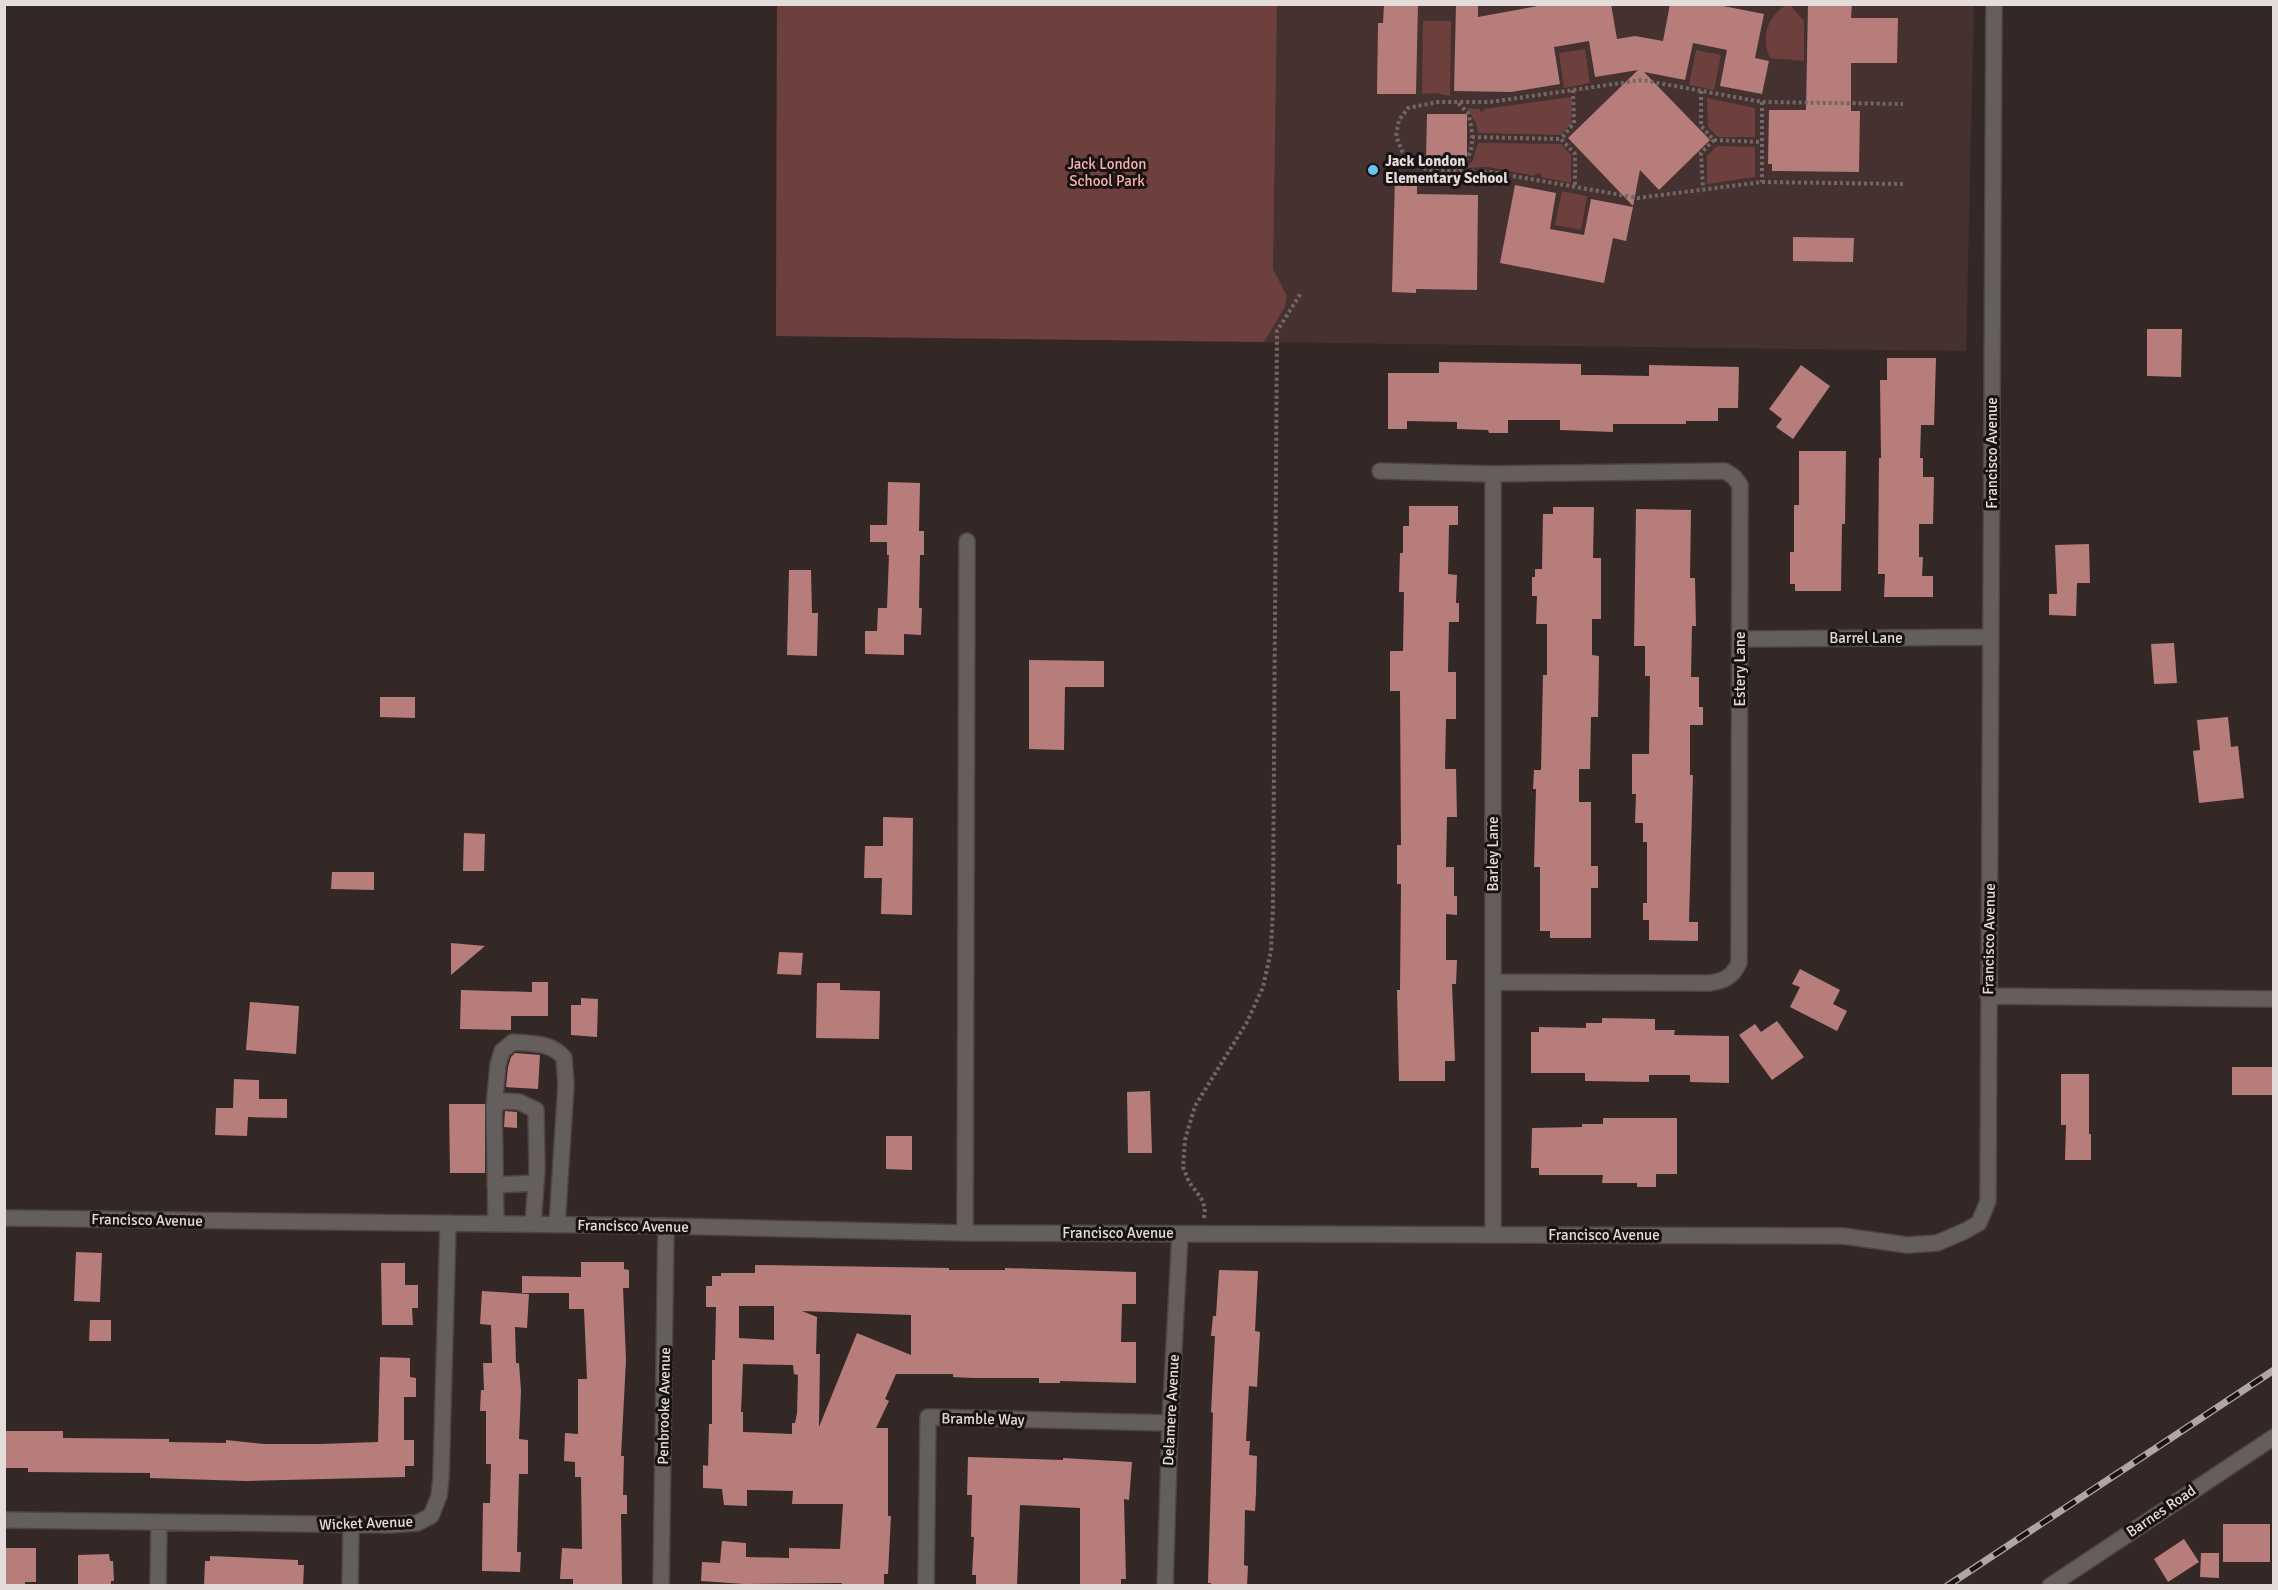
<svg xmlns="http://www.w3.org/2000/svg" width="2278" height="1590" viewBox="0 0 2278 1590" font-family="Signika,sans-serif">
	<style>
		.built { fill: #443130 }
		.green { fill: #6d403e }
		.building { fill: #b77d7a; fill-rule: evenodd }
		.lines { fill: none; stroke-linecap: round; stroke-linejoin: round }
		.minor-casing { stroke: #504544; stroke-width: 18 }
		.path { stroke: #726766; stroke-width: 4; stroke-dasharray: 3 3; stroke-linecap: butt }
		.minor { stroke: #645e5d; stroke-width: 15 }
		.rail-casing { stroke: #afa6a5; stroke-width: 7 }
		.rail { stroke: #181212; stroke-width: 4.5; stroke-dasharray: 14; stroke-linecap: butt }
		.poi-dot { fill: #69c3f1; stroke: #181212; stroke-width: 2 }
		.labels { text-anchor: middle; stroke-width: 6; stroke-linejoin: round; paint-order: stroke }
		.poi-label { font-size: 15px; font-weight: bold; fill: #e4dcdb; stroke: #181212; text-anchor: start }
		.park-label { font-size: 15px; fill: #f7b2ae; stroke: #181212 }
		.street-label { font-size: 15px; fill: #e4dcdb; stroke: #181212 }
	</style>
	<rect width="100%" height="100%" fill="#342827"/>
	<path class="built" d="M777,5H1974L1966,351L776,336Z"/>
	<path class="green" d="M777,5H1277L1273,269L1287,296L1285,307L1264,342L776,336Z
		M1786,5L1791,6L1804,21V61L1770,58C1760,37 1768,17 1786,5Z
		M1423,21H1451L1450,96L1436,93L1422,94Z
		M1585,49L1590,83L1564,88L1559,53Z
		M1696,50L1721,55L1714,90L1689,85Z
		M1572,97L1571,124L1561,135L1478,133L1476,123L1467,108L1480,109V112L1484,111V109Z
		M1707,98L1755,108V137H1718L1708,127Z
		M1478,143L1561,144L1571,155V183L1541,177V174L1536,173L1535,176L1488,167L1466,168L1473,160Z
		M1717,146L1755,147V177L1707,184V156Z
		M1562,191L1587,196L1581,230L1555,225Z"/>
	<path class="building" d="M1384,4H1418L1416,94H1377L1378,23H1383Z
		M1456,4H1478V17L1549,4H1611L1617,39L1635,36L1663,41L1670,4H1713L1764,14L1755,58L1769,61L1762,94L1720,86L1727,50L1693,43L1685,80L1644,72L1710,140L1659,190L1640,170L1633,206L1568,138L1638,70L1595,77L1589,41L1554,47L1560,84L1511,92L1454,91Z
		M1808,4H1852L1851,18H1898L1897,63H1851V111H1860L1859,172L1772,171V164H1768L1769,110H1806Z
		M1427,114H1467V159L1426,158Z
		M1395,178L1417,179V194L1478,195L1477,290L1416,289V293L1392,292Z
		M1515,185L1556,193L1550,229L1584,235L1591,199L1633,207L1626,241L1613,238L1604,283L1500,263Z
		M1793,237L1854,238L1853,262L1793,261Z
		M2147,329H2182L2181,377L2147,376Z
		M1887,358H1936L1934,425H1921L1920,458H1923V477H1934L1933,524H1919V557H1923L1922,576H1933V597H1884L1885,574H1878L1879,458H1881L1880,380H1887Z
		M1439,362L1581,364V375H1598L1649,376V365L1739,367L1738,408H1718V421H1686V424H1613V432L1560,430V420H1508V433H1489L1488,430L1457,429V422L1407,421V429H1388V373H1439Z
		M1801,365L1830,386L1793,439L1776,427L1782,419L1769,409Z
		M1799,451H1846L1845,524H1842L1841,591H1795V584H1790V552H1794V505H1799Z
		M888,482L920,483L919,531H924V555H920L919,608H922L921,635L904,634V655L865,654V631H877L878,608H887L889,555H887V542H870V525H887Z
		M1409,506H1458V525H1449L1448,574L1457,575L1456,603H1459V622H1449L1448,672H1456V719H1446L1445,769H1456L1457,817H1447L1446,867H1454V896H1457V915L1446,914V960H1457L1456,984H1452L1455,1061H1445V1081H1399L1397,990H1400L1401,884H1397V845H1401L1400,691H1390V651H1403L1404,592H1399L1400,553H1403V526H1409Z
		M1553,507H1594L1593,558H1601V619H1592V655L1599,656L1598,717H1591L1590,769H1579V802H1591V866H1598V888H1591V938H1550V931H1540V867H1534L1536,789H1533L1534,770H1541L1543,675H1547V624H1536L1537,596H1532V577H1535V569H1542L1543,514H1553Z
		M1636,509L1691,510L1690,578H1695L1696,626H1692L1691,677H1699V707H1703V725H1690V775H1693L1689,922H1698V941L1649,940V920H1643V903H1647V842H1643V823H1635L1636,794H1632V754H1649L1650,676H1645V646H1634Z
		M2089,544L2090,583H2077L2076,616L2049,615V594H2057L2055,545Z
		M789,570H811L812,613H818L817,656L787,655Z
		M2174,643L2177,683L2154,684L2151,644Z
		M1029,660L1104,661V687H1065L1064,750L1029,749Z
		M380,697H415V718L380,717Z
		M2228,717L2231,747L2238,746L2244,798L2199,803L2193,751L2200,750L2197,720Z
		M883,817L913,818L912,915L881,914L882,878H864L865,846H883Z
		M464,833L485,834L484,871H463Z
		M332,872H374V890L331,889Z
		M451,943L485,946L451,975Z
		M779,952L803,953L801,975L777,974Z
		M1800,969L1840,990L1833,1004L1847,1011L1837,1031L1790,1007L1800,987L1792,984Z
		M532,982H548V1016H511V1030L460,1029L461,990L532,992Z
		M817,983H840V990L880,991L879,1039L816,1038Z
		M581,998L598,999L597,1037L571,1035V1005H581Z
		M250,1002L299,1006L296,1054L246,1050Z
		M1602,1018L1655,1019V1030H1675L1674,1035L1729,1036V1083L1690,1082V1075H1649V1082L1585,1081V1073H1531V1032H1539V1027L1586,1028V1023H1602Z
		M1777,1021L1804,1057L1772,1080L1739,1035L1755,1024L1761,1032Z
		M515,1053L540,1055L538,1089L506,1087L508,1067L511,1057Z
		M2232,1067H2274V1095H2232Z
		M2061,1074H2089V1134H2091V1160H2065L2066,1125H2061Z
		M234,1079L259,1080V1099H287V1118L248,1117L247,1136L215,1135L216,1108H233Z
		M1150,1091L1152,1153H1128L1127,1092Z
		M449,1104H485V1173H450Z
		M505,1111L517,1112V1128L504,1127Z
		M1603,1118H1677V1174H1656V1187H1637V1183H1602L1603,1175H1539V1168H1531L1532,1128L1582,1127V1124H1603Z
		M886,1136H912V1170L886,1169Z
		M76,1252L102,1253L100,1302L74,1301Z
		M581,1262H624V1269L629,1270V1288H623L626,1360L621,1456H624L623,1495H627V1514H621L622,1586H573V1579H560L562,1548L582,1549L581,1477H575V1462L564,1461L565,1433L578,1434V1379H587L584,1309H569V1293H522V1276L581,1277Z
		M381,1263H405V1285H418V1308H412L413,1325H382Z
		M755,1265L949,1268V1270H1005V1268L1136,1272V1304H1122L1121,1342H1136V1383L1060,1381V1383H1039V1378H973L953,1377V1374H896L885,1399L889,1401L876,1428H888V1516H891L888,1574H884V1586H841L842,1583L744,1584L701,1581L702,1562L720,1563L722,1541L746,1543V1557L789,1558V1548L840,1549L843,1504H792L793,1491L747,1490V1506L724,1505L722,1489L703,1488V1465L708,1466L709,1424H712V1360H715L716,1307H706V1286H712V1276H721V1273H755ZM739,1306H774V1340L739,1338ZM802,1311L911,1315V1355L857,1333L819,1427L820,1354H816L817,1317ZM743,1364L793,1365L794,1374L798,1375L797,1413L795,1423H792V1434L743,1432V1412H741Z
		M1219,1270L1258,1271L1255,1331L1260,1332L1257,1387L1249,1386L1246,1441H1250L1249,1455L1257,1456L1256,1493L1255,1511L1245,1510L1244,1565L1248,1566L1247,1586H1211V1583H1208L1213,1413L1211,1412L1215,1336H1211L1213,1316H1216Z
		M482,1291L529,1294L527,1328L515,1327L516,1363H519L521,1391L519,1439L528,1440V1474H519L517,1552H521L520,1572L482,1571L483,1503H490L491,1464H486V1411H480L481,1390H484L483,1363H492L491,1325L480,1324Z
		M90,1320H111V1341H89Z
		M380,1357L410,1358V1377L416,1378V1397H404V1440H414V1466H405V1477L246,1481L150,1478V1473L28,1472V1468H4V1431H63V1438L169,1439V1442L226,1443V1440L264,1444H320L378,1442Z
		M968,1457L1063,1460V1458L1132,1462L1129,1500L1124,1499L1126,1579H1121V1586H1080V1508L1020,1505L1017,1586H976V1575H972L974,1537H971L972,1495H967Z
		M2223,1524H2270V1562H2223Z
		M2184,1539L2199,1562L2168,1582L2154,1559Z
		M4,1548H36V1582H25V1585H4Z
		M2201,1553H2219V1578L2200,1577Z
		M109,1554L110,1561H113L114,1581H111V1586H78V1555Z
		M210,1556L298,1560V1565H304L303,1586H204L205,1561H210Z"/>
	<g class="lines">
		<defs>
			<path id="minor" d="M1380,471L1493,474L1725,471L1734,477L1740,485L1739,963C1732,977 1725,981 1709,983L1493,982
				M1740,639L1991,637
				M1988,996L2274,999
				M494,1107L502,1101L519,1102L536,1110L537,1169L533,1224
				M495,1185L536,1183
				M4,1218L666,1226L965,1233L1843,1236L1907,1245L1937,1243L1965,1231L1979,1223L1988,1201L1994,4
				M496,1224L494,1107L498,1065L502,1051L513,1042C530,1044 552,1042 564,1058L566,1085L557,1225
				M965,1233L967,541
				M1493,1235V474
				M4,1520L389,1525L417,1523L431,1516L439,1496L441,1478L448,1223
				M158,1586L159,1522
				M350,1586L351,1526
				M661,1586L666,1226
				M926,1586L928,1417L1170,1423
				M1165,1586L1170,1423L1180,1234
				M2050,1586L2274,1437"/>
		</defs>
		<use href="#minor" class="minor-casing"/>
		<path class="path" d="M1573,90L1574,123L1561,139L1575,154V187
			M1701,91V126L1714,140L1701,153L1703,189
			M1762,102V182
			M1472,137L1561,139
			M1714,140L1762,142
			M1457,169C1476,156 1474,134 1468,113L1458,103
			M1903,184L1762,182L1638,198L1491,172L1430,170L1415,166L1402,151L1396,136L1399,120L1408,108L1438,102H1490L1642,80L1762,102L1903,104
			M1204,1218L1205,1208L1201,1198L1189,1182L1183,1167L1185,1140L1195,1106L1247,1022L1263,987L1271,951L1273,907L1277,331L1301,293"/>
		<use href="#minor" class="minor"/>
		<defs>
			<path id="rail" d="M1947,1586L2274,1370"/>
		</defs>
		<use href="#rail" class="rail-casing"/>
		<use href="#rail" class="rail"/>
	</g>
	<circle class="poi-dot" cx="1373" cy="170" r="6"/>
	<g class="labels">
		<g class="poi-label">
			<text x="1385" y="166">Jack London<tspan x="1385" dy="17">Elementary School</tspan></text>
		</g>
		<g class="park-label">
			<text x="1107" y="169">Jack London<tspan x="1107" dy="17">School Park</tspan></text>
		</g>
		<g class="street-label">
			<text transform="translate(1992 453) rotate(-90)" y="5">Francisco Avenue</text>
			<text x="1866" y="643">Barrel Lane</text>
			<text transform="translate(1740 669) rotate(-90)" y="5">Estery Lane</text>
			<text transform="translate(1493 854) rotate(-90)" y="5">Barley Lane</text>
			<text transform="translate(1989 939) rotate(-89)" y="5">Francisco Avenue</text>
			<text transform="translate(147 1220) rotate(1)" y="5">Francisco Avenue</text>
			<text transform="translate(633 1226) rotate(1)" y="5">Francisco Avenue</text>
			<text x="1118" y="1238">Francisco Avenue</text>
			<text x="1604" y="1240">Francisco Avenue</text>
			<text transform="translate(664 1406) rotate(-89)" y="5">Penbrooke Avenue</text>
			<text transform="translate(1171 1410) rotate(-87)" y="5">Delamere Avenue</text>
			<text transform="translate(983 1419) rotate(1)" y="5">Bramble Way</text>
			<text transform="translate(2161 1511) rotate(-34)" y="5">Barnes Road</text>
			<text transform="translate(366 1523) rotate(-2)" y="5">Wicket Avenue</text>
		</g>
	</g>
	<rect width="2278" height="1590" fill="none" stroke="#e4dcdb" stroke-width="12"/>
</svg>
